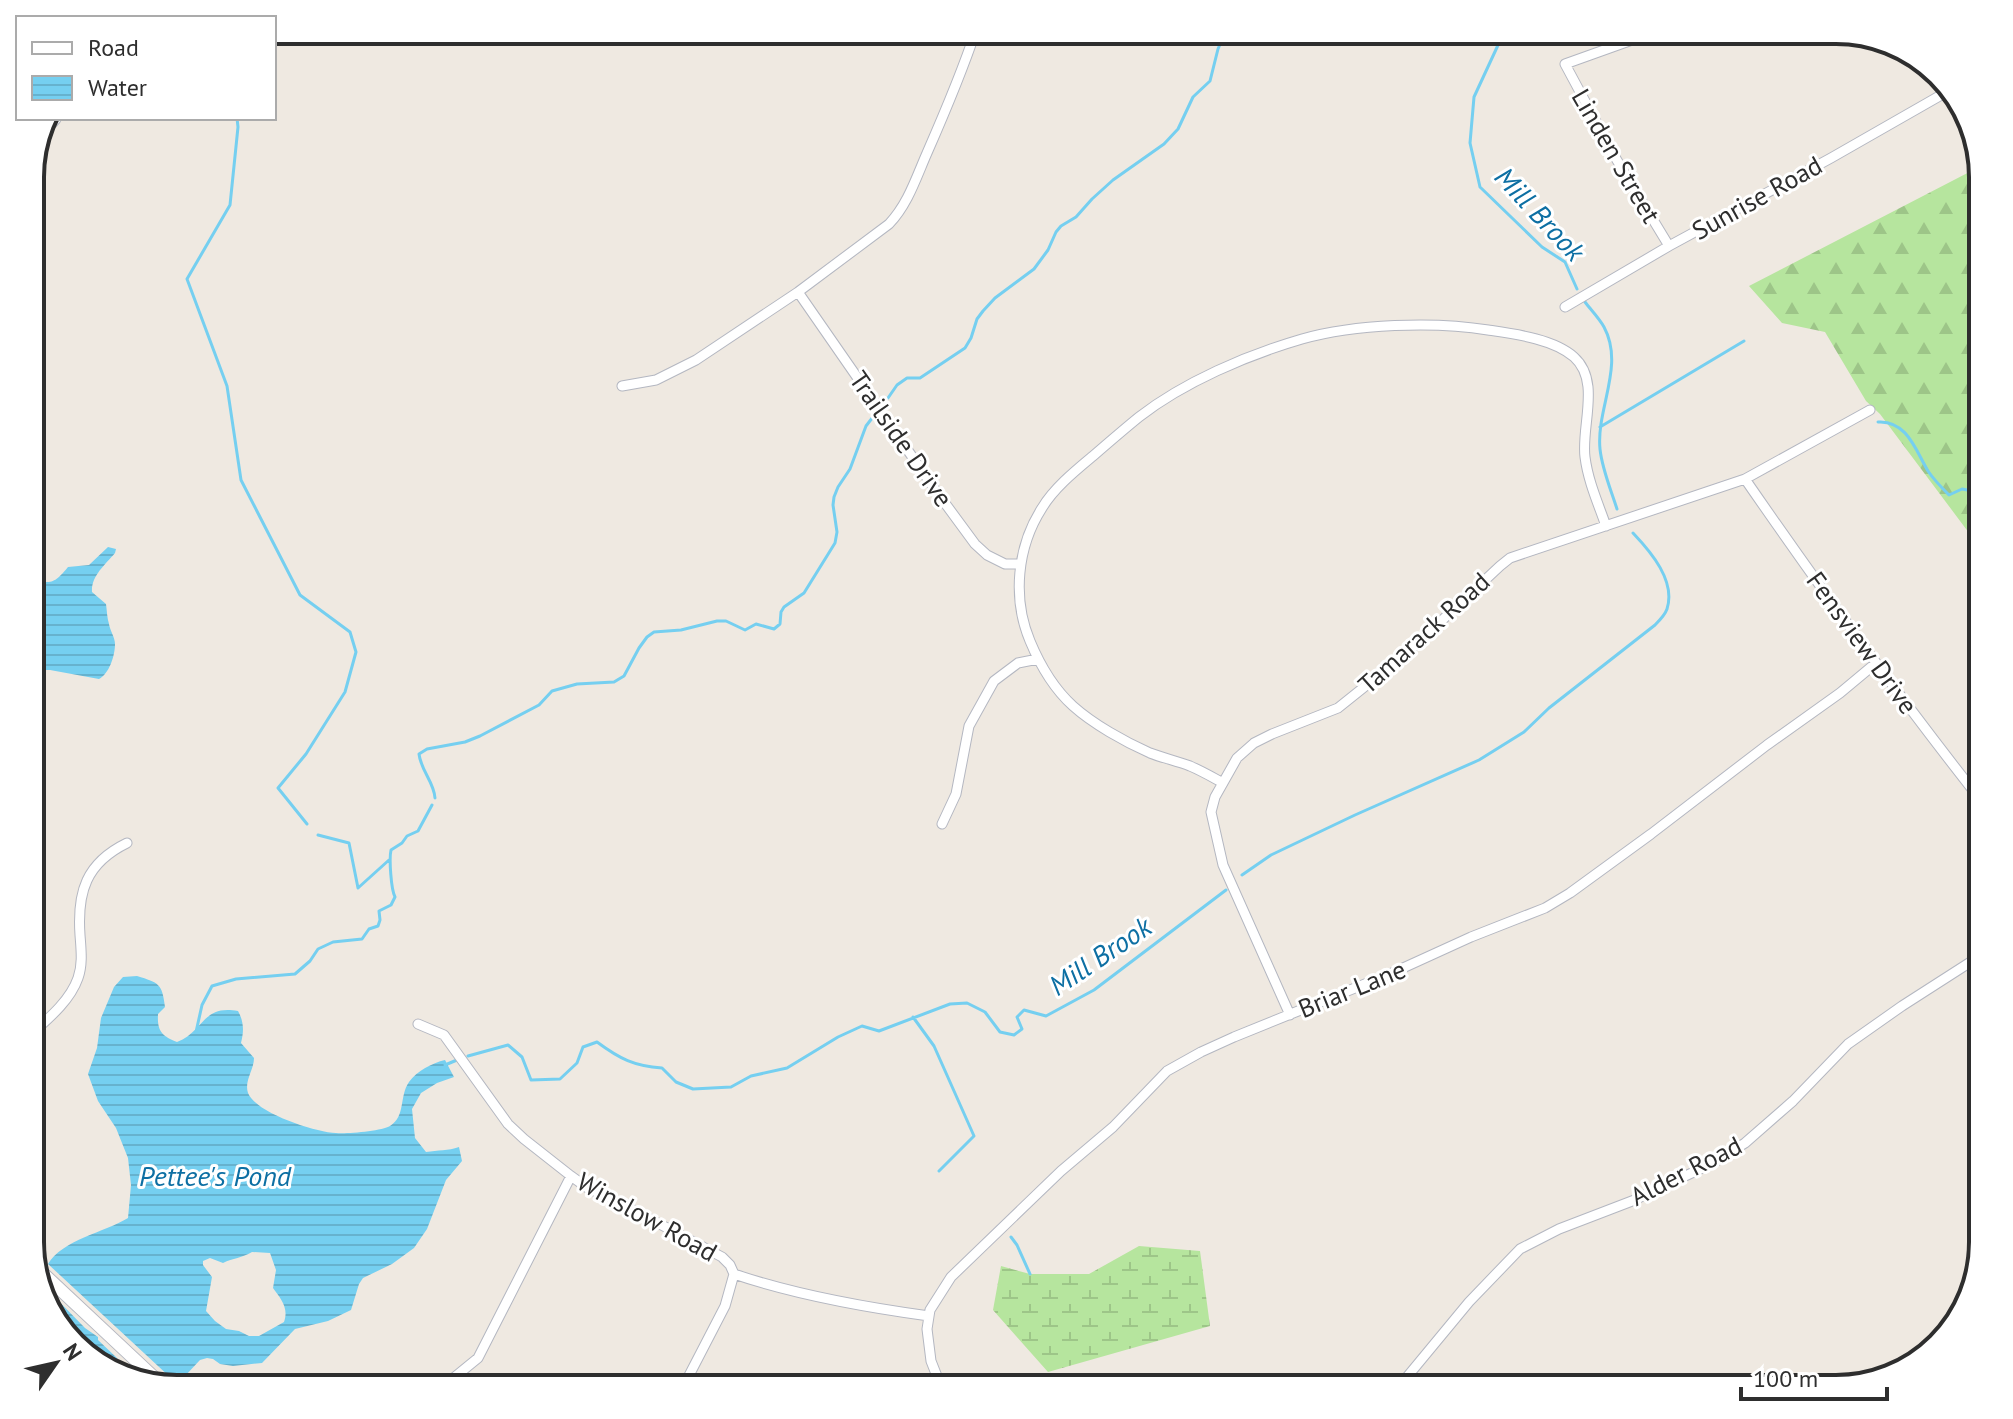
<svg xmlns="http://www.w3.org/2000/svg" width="2013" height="1419" viewBox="0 0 2013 1419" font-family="'PT Sans',sans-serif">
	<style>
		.forest { fill: url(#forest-firs) }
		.wetland { fill: url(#wetland-marsh) }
		.water { fill: url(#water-rules); fill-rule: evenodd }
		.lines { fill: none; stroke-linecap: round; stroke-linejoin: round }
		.stream { stroke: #75cff0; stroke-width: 3 }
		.street-casing { stroke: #b4b7c1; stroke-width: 11 }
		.secondary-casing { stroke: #b4b7c1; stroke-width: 14 }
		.street { stroke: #fff; stroke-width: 9 }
		.secondary { stroke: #fff; stroke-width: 12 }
		.labels { text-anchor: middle; stroke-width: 6; stroke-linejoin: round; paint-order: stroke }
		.street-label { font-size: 26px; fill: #2e2e2e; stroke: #fff }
		.water-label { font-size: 28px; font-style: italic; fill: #0d6fa3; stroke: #fff }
		.rim { fill: none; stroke: #2e2e2e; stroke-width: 4 }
	</style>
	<defs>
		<pattern id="forest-firs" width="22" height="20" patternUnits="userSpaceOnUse" patternTransform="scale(2)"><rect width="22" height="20" fill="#b6e59e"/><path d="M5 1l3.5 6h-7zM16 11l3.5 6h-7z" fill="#9dc588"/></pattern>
		<pattern id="wetland-marsh" width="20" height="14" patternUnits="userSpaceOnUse" patternTransform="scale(2)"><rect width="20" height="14" fill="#b6e59e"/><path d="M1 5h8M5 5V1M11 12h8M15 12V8" fill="none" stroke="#9dc588"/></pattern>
		<pattern id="water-rules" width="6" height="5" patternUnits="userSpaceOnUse" patternTransform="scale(2)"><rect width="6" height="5" fill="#75cff0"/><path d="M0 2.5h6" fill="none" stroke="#66b2ce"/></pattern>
	</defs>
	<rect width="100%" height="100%" fill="#efe9e1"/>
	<path class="forest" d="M1981,166L1983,177V542L1978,545L1880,414L1866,401L1825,332L1782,323L1749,286Z"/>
	<path class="wetland" d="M1139,1246L1200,1251L1210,1326L1048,1372L993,1310L1001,1266L1030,1274H1089Z"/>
	<path class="water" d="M108,547L116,549L115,553C105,565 91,576 92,592L106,604C107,611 107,618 109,624C110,631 115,637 115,644C115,656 109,674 99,679L50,670H46L30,679V582C53,582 53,585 68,567L89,565Z
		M137,976C159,983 162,983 165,1007L158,1014C157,1031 162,1036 177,1042C204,1032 202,1004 238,1011C244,1022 244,1031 241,1043L254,1058C254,1070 244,1081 248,1093C256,1113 315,1132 336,1133C347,1134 382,1131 390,1126C406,1116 399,1096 409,1082C417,1071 432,1063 445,1060L454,1077L437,1083L421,1093L412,1109L415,1138L426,1152C438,1150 448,1151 459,1147L462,1161L446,1180L427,1229L414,1248L392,1264L363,1278L359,1284L351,1310L328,1321L295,1329L262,1363L233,1366L220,1364L213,1359L207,1358L200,1360L185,1376L172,1379L48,1264C62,1240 105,1232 128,1218L131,1185L128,1158L116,1128L98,1101L88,1074L97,1048L101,1018L114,987L123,977ZM252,1252L270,1253L276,1270L273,1288C281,1299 289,1308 284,1322L259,1336H249L239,1331L226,1329L215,1321L206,1311L212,1277L203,1265V1261L210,1258L223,1263C233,1258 242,1258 252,1252Z
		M38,1280L85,1328L98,1337V1340L117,1358L124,1371L88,1359L45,1307Z"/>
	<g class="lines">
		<path class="stream" d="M1505,30L1474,97L1470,143L1480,187L1542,247L1565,262L1577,289
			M237,118L238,127L230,205L187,279L227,386L241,480L300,595L350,632L356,652L345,692L306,754L278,788L307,824
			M1585,302C1591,310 1599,318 1604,327C1625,366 1596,409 1600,449C1602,469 1611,490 1617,509
			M888,398L897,385L907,378H920L965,348L971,338L977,319L983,311L995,298L1034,269L1048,250L1056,232L1061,226L1076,217L1092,199L1113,180L1164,144L1178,129L1193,97L1210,81L1218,49L1226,30
			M1878,422C1907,420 1916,451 1928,471C1934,480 1942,488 1949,495L1962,489L1978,492
			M1600,427L1744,341
			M435,798C434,782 421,771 419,754L427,749L465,742L480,736L539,705L552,691L577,684L614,682L624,676L639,648L647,637L654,632L681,630L717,621H726L745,630L756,624L774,629L780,624L781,612L784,607L804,593L835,543L837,532L833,505L834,497L838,487L850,469L866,426L876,413
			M318,835L349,843L358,888L389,860
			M1242,875L1271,855L1355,815L1479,760L1524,732L1549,708L1655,625C1660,620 1665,615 1667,609C1676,581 1651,552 1633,533
			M913,1017L934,1046L974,1136L939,1171
			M196,1032L202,1005L212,986L236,979L295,974L310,961L318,949L333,942L362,939L369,929L378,926L380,920L379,911L391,905L395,897C391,889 389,859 391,850L402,843L407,836L418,831L432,805
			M468,1056L508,1045L522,1057L531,1080L560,1079L577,1063L583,1047L597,1042C620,1059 634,1066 662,1068L676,1082L693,1089L731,1087L751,1076L787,1068L838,1037L862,1026L879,1031L950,1004L967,1003L985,1012L1000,1032L1014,1035L1022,1029L1017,1017L1024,1010L1046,1016L1094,990L1226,890
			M445,1065L457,1060
			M1011,1237L1017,1245L1030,1274"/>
		<defs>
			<path id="street" d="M1660,30L1565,64L1615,157L1669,246
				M798,292L936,491L975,544L987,555L1005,564H1020
				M1565,307L1669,246L1831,158L1950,90
				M622,386L656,380L696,360L798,292L889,224C908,204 916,178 927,153C945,112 962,72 976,30
				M1745,479C1821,589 1900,698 1983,803
				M1223,783C1212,777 1202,771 1190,766C1177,761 1163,758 1150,753C1125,742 1093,724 1073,706C1053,688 1040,665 1030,641C1012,598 1017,547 1042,508C1054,488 1075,471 1093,456C1108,443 1123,430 1139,417C1184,382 1247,355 1302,339C1355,324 1434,321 1488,330C1515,334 1554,339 1574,357C1601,381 1581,426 1585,457C1588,481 1598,503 1606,526
				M942,824L956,794L969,726L994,681L1018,663L1038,659
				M1290,1015L1223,865L1211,812L1215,797L1237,758L1254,743L1272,734L1338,708L1408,652L1500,566L1510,558L1745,479L1870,410
				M418,1024L444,1035L508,1124L524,1139L571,1176L589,1189L605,1195L722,1257L730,1265L734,1274C796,1295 863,1307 929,1316
				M30,1035C48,1019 70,1001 78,978C83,964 81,949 80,935C77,892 86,863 127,843
				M440,1389L478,1358L571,1176
				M682,1389L725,1306L734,1274
				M942,1389L931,1361L927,1329L930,1310L951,1277L1061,1171L1113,1127L1167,1071L1201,1052L1234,1037L1392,973L1471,937L1545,908L1570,893L1651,834L1767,745L1840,693L1876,663
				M1397,1389L1469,1302L1520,1249L1559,1229L1632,1201L1713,1163L1745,1143L1793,1101L1848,1044L1902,1006L1983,954"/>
			<path id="secondary" d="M39,136L55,118
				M34,1265L160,1383"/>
		</defs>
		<use href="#street" class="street-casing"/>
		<use href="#secondary" class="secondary-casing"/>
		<use href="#street" class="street"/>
		<use href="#secondary" class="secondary"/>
	</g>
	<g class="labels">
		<g class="street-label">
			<text transform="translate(1616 156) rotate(60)" y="9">Linden Street</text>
			<text transform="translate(1757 198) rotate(-29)" y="9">Sunrise Road</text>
			<text transform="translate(901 439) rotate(55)" y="9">Trailside Drive</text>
			<text transform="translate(1424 633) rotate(-42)" y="9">Tamarack Road</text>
			<text transform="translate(1862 643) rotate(54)" y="9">Fensview Drive</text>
			<text transform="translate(1352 989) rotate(-22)" y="9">Briar Lane</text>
			<text transform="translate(1686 1171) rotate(-27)" y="9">Alder Road</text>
			<text transform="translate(647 1217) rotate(29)" y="9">Winslow Road</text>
		</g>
		<g class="water-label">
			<text transform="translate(1540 214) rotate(47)" y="10">Mill Brook</text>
			<text transform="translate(1100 956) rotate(-34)" y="10">Mill Brook</text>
			<text x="215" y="1186">Pettee's Pond</text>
		</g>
	</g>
	<path d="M0 0H2013V1419H0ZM177 44H1836A133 133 0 0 1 1969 177V1242A133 133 0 0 1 1836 1375H177A133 133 0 0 1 44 1242V177A133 133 0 0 1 177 44Z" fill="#fff" fill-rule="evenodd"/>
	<path class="rim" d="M177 44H1836A133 133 0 0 1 1969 177V1242A133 133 0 0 1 1836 1375H177A133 133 0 0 1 44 1242V177A133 133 0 0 1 177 44Z"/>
	<rect x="16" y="16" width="260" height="104" fill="#ffffff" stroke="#ababab" stroke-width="2"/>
	<rect x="32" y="42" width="40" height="12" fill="#ffffff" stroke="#ababab" stroke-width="2"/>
	<text x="88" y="56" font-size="24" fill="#2e2e2e">Road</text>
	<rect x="32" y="76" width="40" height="24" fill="url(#water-rules)" stroke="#ababab" stroke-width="2"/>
	<text x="88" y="96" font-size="24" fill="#2e2e2e">Water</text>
	<g transform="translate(56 1363) rotate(56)" stroke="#ffffff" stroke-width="6" paint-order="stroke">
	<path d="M0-6L14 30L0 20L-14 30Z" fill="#2e2e2e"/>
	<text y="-12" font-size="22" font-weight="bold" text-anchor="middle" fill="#2e2e2e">N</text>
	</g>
	<path d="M1741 1387v12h146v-12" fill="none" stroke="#2e2e2e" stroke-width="4"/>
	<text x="1753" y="1387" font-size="24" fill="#2e2e2e" stroke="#ffffff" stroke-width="6" paint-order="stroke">100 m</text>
</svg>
